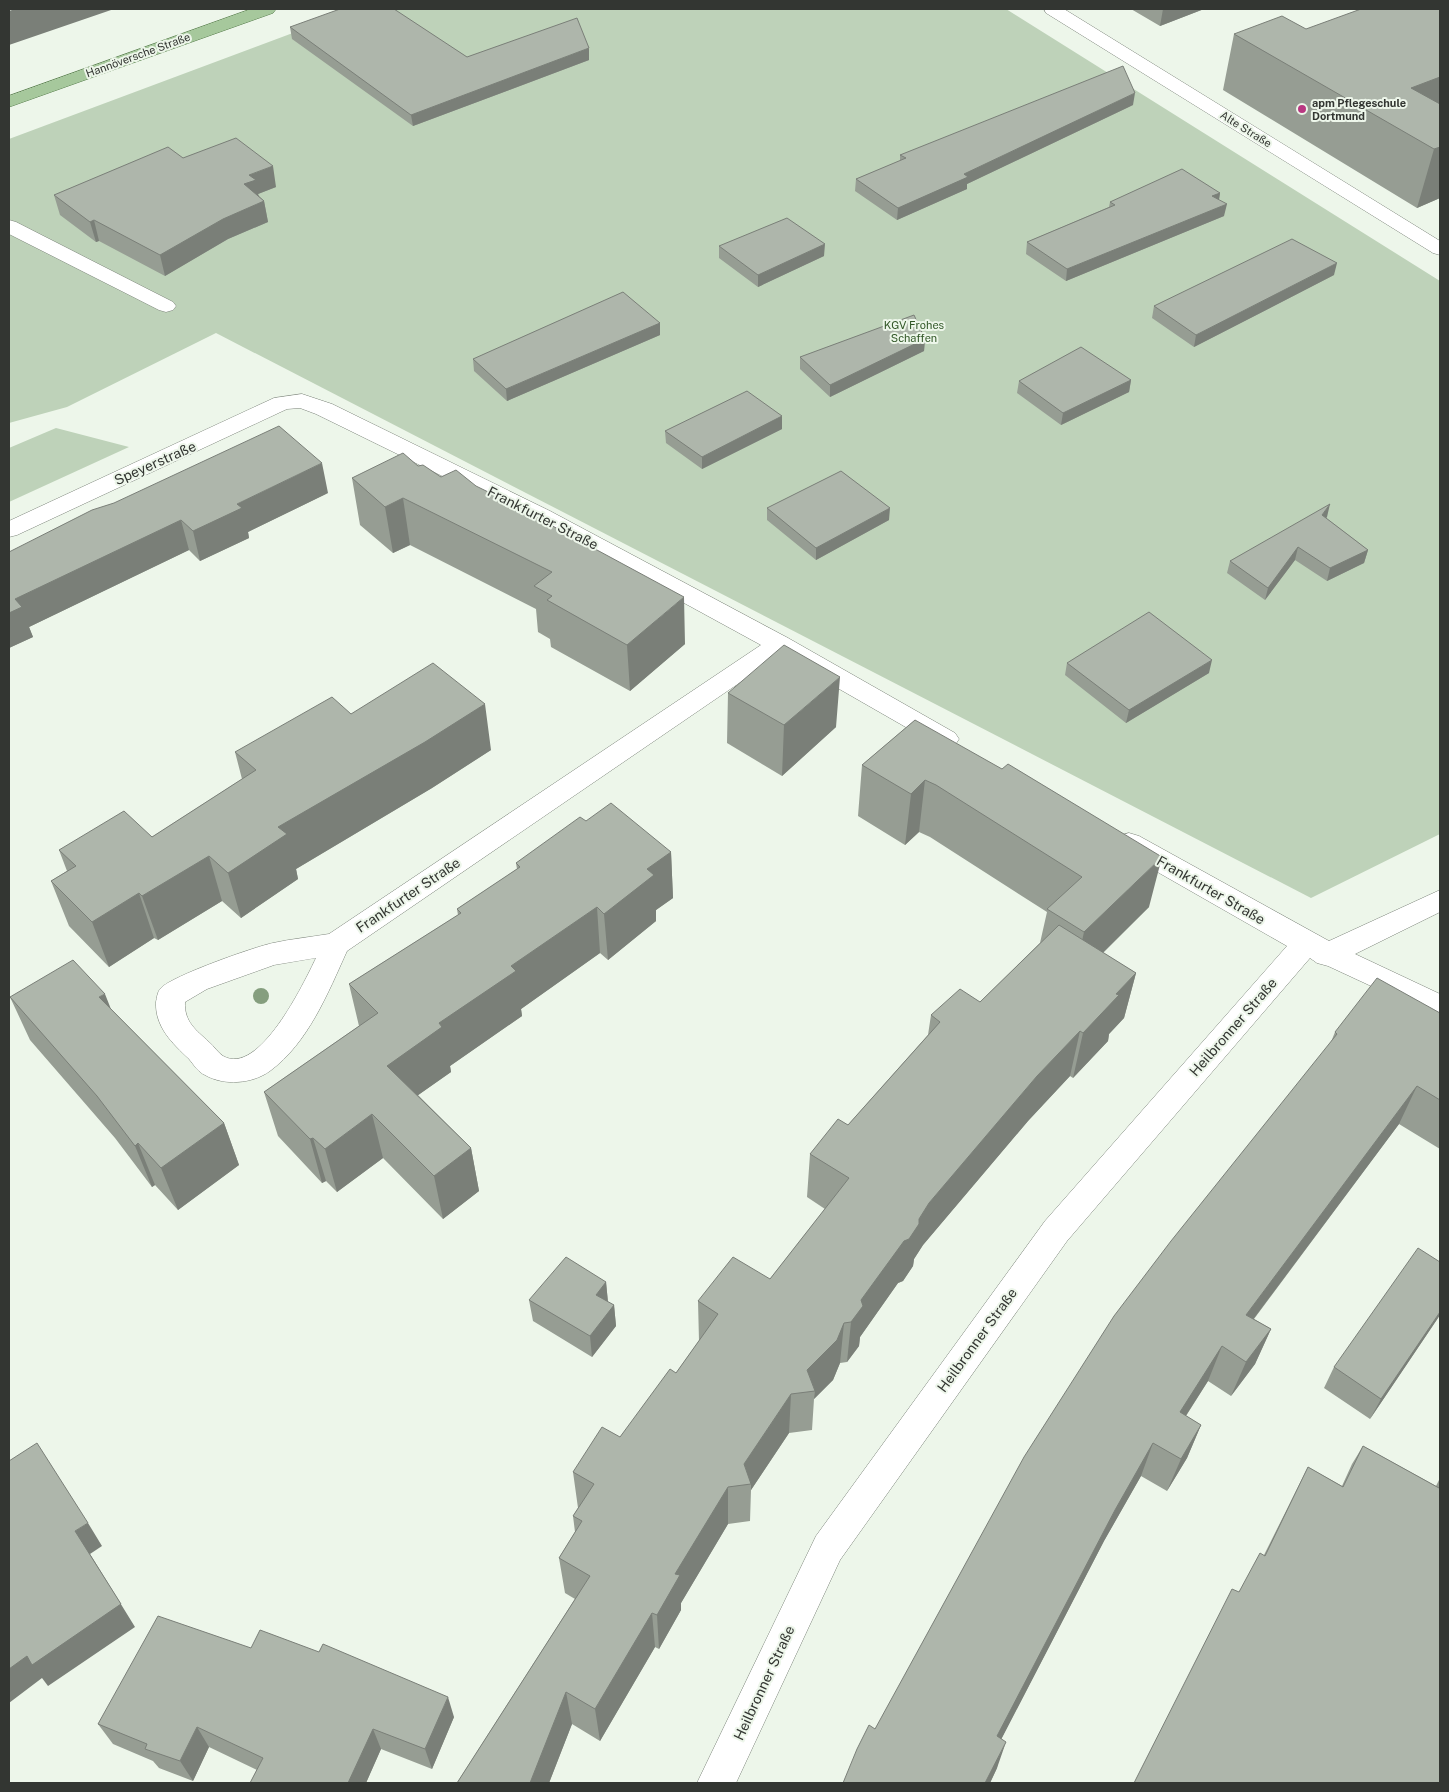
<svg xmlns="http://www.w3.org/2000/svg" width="1449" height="1792" viewBox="0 0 1449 1792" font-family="'Public Sans',sans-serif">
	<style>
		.green { fill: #bed2b9 }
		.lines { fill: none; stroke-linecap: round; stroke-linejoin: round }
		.minor-casing { stroke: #7c847a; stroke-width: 1 }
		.major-casing { stroke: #577d4c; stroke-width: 1 }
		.minor { fill: #fff; fill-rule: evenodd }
		.major { fill: #a6c89c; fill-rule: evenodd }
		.tree { fill: #859e7e }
		.wall { fill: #969d93 }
		.shaded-wall { fill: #7a7f78 }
		.building { fill: #aeb6ab; stroke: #7a7f78 }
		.poi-dot { fill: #b93882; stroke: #edf6ea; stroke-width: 2 }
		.labels { text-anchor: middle; stroke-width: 4; stroke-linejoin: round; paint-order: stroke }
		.far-street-label { font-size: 11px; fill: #333632; stroke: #edf6ea }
		.far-poi-label { font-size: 11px; font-weight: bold; fill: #333632; stroke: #edf6ea; text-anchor: start }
		.far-park-label { font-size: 11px; fill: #305626; stroke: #edf6ea }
		.street-label { font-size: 14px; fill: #333632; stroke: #edf6ea }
	</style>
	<rect width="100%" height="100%" fill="#edf6ea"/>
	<path class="green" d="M357,9H1006L1440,281V834L1311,898L216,333L67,407L9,423V139Z
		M56,428L129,447L9,502V448Z"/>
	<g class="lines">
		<defs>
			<path id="minor" d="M1044,9H1064L1440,241V255L1433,253L1046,13Z
				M9,220L16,222L173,302L176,306L173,310L166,312L159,310L9,234Z
				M302,394L332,404L550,511L788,638L955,733L959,739L955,745L946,748L937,745L780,655L347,951C328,993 308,1043 270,1071C252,1084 224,1086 205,1075C198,1072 194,1065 189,1059C172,1043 155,1027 156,1002C157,998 157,992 161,988C172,976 254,947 273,943C291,939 311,937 329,934L761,645L534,521L316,414L300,408L287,409L17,535L9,537V521L274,398ZM316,958C304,983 259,1077 223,1056C218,1053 214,1046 209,1042C196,1030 184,1022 185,1002L207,989L274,965Z
				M1129,833L1139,836L1329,941L1440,890V912L1355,954L1440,994V1018L1328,966L1317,963L1310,958L1067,1241L840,1560L736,1783H697L816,1536L1045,1221L1287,946L1119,850L1116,843L1119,836Z"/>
			<path id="major" d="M251,9H276L273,13L9,107V96Z"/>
		</defs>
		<use href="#minor" class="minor-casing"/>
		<use href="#major" class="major-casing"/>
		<use href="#minor" class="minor"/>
		<use href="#major" class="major"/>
	</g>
	<circle class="tree" cx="261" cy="996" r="8"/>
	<path class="wall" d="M1131,9H1204L1160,26Z
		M1440,9V198L1417,208L1223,90L1234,34L1306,29Z
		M290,27L467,57L589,60L413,126L292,39Z
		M1133,105L967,184V189L897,220L855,191L856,179L900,161V155Z
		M183,158L276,187L258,194L259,196L264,201L268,222L228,239L165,276L99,241L96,242L60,215L54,195Z
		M1220,193L1219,200L1224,216L1066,281L1026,254L1027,242L1109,207L1110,202Z
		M719,246L824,256L758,287L719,258Z
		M1334,275L1194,347L1152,318L1154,306Z
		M660,323V335L507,401L474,371L473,359Z
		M925,339L924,351L830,397L800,369V357Z
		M1131,380L1129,392L1061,425L1017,393L1019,381Z
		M782,416V429L702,469L666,443L665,431Z
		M418,466L441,477L535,515V517L685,644L630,691L551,647L550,639L538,632L536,609L410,545L393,553L360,525L352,478Z
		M328,493L248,532L249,538L200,561L189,550L29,627L33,637L9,648V552Z
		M767,508L889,520L816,560L767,520Z
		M1327,517L1326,518L1368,550L1364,563L1327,581L1295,560L1265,600L1227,573L1230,561Z
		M1067,663L1209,673L1126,723L1065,675Z
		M728,693L836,727L782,776L727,743Z
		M351,714L491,750L432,788L296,869L298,879L241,918L222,901L158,940L154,938L109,967L69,926L51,881L67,871L59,850L152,837L242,779L235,752Z
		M915,720L1149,907L1103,953L1136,973L1124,1018L1109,1034L1108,1041L1073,1078L1070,1076L1028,1121L923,1245L914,1259L913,1266L903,1281L898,1283L860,1337L859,1346L847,1362L840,1363L833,1380L814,1399L812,1430L789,1433L751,1490L750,1521L728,1524L681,1603V1610L659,1649L655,1647L600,1741L572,1724L549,1783H457L575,1599L565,1593L559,1558L575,1532L573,1516L578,1508L573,1472L620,1437L676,1373L699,1341L698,1301L770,1279L825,1209L807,1197L810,1154L848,1125L928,1035L931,1015L980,1002L1040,943L1047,912L930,837L919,832L905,845L858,816L862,765Z
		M586,821L671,852L673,898L656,910V921L608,960L600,953L521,1009L522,1016L450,1066L451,1072L418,1095L471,1148L479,1191L443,1219L383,1158L337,1192L326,1181L322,1183L278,1136L264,1092L359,1026L349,984L458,915L457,909L517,869L516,863Z
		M10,997L110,1008L224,1123L239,1165L178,1210L155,1185L152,1187L115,1138L30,1040Z
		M1440,1013V1149L1399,1124L1254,1319L1271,1329L1255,1364L1231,1396L1208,1381L1186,1416L1201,1425L1187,1458L1167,1491L1141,1476L1104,1541L1001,1739L997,1768L990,1783H843L875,1729L1331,1042L1335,1032Z
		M1440,1262V1315L1370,1419L1324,1388L1334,1367Z
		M606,1282L608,1302L614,1305L616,1326L592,1357L533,1321L529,1300Z
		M1363,1446L1436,1486L1440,1478V1783L1239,1592L1264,1555L1308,1467L1342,1486L1352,1464Z
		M251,1648L454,1717L432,1769L381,1749L366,1783H250L257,1770L209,1747L193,1781L159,1768L153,1761L113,1744L98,1724Z"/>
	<path class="shaded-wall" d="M15,9H114L9,45V11Z
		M1163,9H1204L1160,26Z
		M589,48V60L413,126L411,115Z
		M1440,77V127L1411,88Z
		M1135,93L1133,105L967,184V189L897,220L898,208L964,174Z
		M1440,147V198L1417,208L1434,149Z
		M273,166L276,187L258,194L260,201L244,184L249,175Z
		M1220,193L1218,205L1212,196Z
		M264,201L268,222L228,239L165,276L160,255L223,219Z
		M1227,204L1224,216L1066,281L1067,269Z
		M94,220L99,241L96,242L90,222Z
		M825,244L824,256L758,287V275Z
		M1337,263L1334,275L1194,347L1196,335Z
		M660,323V335L507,401L506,389Z
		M925,339L924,351L830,397V385Z
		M1131,380L1129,392L1061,425L1063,413Z
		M782,416V429L702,469V457Z
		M322,463L328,493L248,532L249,538L200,561L193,531L237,504Z
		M403,498L410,545L393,553L385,507Z
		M1330,504L1327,517L1319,527L1322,515Z
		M890,508L889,520L816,560V548Z
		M181,520L189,550L29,627L33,637L9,648V613L15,599Z
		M1298,547L1295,560L1265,600L1268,588Z
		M1368,550L1364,563L1327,581L1330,568Z
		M684,597L685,644L630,691L627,645Z
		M1212,660L1209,673L1126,723L1129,710Z
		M840,677L836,727L782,776L784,725Z
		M485,704L491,750L432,788L296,869L298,879L241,918L228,873L278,827Z
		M925,780L919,832L905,845L911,794Z
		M671,852L673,898L656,910V921L608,960L604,914L647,869Z
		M209,856L222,901L158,940L142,896Z
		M1162,857L1149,907L1073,982L1084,932Z
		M139,893L154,938L109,967L92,922Z
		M597,907L600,953L521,1009L522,1016L450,1066L451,1072L397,1110L387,1066L439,1023L511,966Z
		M1136,973L1124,1018L1109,1034L1108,1041L1073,1078L1083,1033L1116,994Z
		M105,994L122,1037L99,997Z
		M1080,1031L1070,1076L1028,1121L923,1245L914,1259L913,1266L903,1281L898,1283L860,1337L859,1346L847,1362L851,1322L861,1300L919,1219L929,1203L1037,1076Z
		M1417,1086L1399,1124L1231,1349L1246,1315Z
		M372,1114L383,1158L337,1192L325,1149Z
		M224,1123L239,1165L178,1210L161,1168Z
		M313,1138L326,1181L322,1183L310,1139Z
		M138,1143L155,1185L152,1187L135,1146Z
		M471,1148L479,1191L443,1219L434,1176Z
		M606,1282L608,1303L596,1295Z
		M614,1305L616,1326L592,1357L590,1336Z
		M1440,1312V1315L1370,1419L1381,1399Z
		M844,1323L840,1363L833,1380L814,1399L815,1391L807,1370Z
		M1271,1329L1255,1364L1231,1396L1246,1362Z
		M1222,1346L1208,1381L1167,1445L1180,1412Z
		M791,1394L789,1433L751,1490V1484L744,1464Z
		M1201,1425L1187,1458L1167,1491L1181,1459Z
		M1153,1443L1141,1476L1104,1541L989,1763L997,1736L1115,1510Z
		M728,1487V1524L681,1603V1610L659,1649L657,1615L675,1574Z
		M88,1523L102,1546L90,1554L135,1627L48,1686L42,1678L9,1703V1669L75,1531Z
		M652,1613L655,1647L600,1741L595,1709Z
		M566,1692L572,1724L549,1783H530Z
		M448,1697L454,1717L432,1769L425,1749Z
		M197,1727L209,1747L193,1781L180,1761Z
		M373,1729L381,1749L366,1783H348Z
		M1006,1742L997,1768L990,1783H985Z"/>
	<path class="building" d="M340,9H394L467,57L577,18L589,48L411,115L290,27Z
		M1361,9H1440V77L1411,88L1440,104V147L1434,149L1234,34L1282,16L1306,29Z
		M1123,66L1135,93L964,174L968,177L898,208L856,179L906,158L900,155Z
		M236,138L273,166L249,175L256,180L244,184L264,201L223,219L160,255L94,220L90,222L54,195L168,147L183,158Z
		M1182,169L1220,193L1212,196L1227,204L1067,269L1027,242L1115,205L1110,202Z
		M787,218L825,244L758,275L719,246Z
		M1292,239L1337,263L1196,335L1154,306Z
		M623,292L660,323L506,389L473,359Z
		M914,315L925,339L830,385L800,357Z
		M1081,347L1131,380L1063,413L1019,381Z
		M747,391L782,416L702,457L665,431Z
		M279,426L322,463L237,504L242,508L193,531L181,520L15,599L22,607L9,613V552L92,510L114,503Z
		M403,453L418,466L423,465L441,477L456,470L476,486L535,515L534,516L684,597L627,645L547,600L552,596L534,586L552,572L403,498L385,507L352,478Z
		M841,471L890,508L816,548L767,508Z
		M1330,504L1322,515L1368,550L1330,568L1298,547L1268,588L1230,561Z
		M1149,612L1212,660L1129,710L1067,663Z
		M784,645L840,677L784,725L728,693Z
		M433,663L485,704L425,742L278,827L287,834L228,873L209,856L142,896L139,893L92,922L51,881L76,866L59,850L124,811L152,837L256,770L235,752L332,697L351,714Z
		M915,720L1002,769L1008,764L1162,857L1084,932L1047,909L1082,877L936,785L925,780L911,794L862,765Z
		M611,803L671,852L647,869L654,875L604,914L597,907L511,966L516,971L439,1023L442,1027L387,1066L471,1148L434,1176L372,1114L325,1149L313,1138L310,1139L264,1092L378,1013L349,984L461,913L457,909L520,867L516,863L580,817L586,821Z
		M1059,925L1136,973L1116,994L1119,995L1083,1033L1080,1031L1037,1076L929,1203L919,1219V1224L909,1239L904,1241L861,1300L863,1306L851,1322L844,1323L837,1340L807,1370L815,1391L791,1394L744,1464L751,1484L728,1487L675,1574L680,1575L657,1615L652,1613L595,1709L566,1692L530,1783H457L590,1576L559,1558L582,1521L573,1516L594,1484L573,1472L602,1427L620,1437L670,1369L676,1373L718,1314L698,1301L733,1257L770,1279L849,1178L810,1154L838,1119L848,1125L940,1022L931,1015L960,989L980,1002Z
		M73,960L105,994L99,997L224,1123L161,1168L138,1143L135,1146L97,1096L10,997Z
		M1377,978L1440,1013V1100L1417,1086L1246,1315L1271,1329L1246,1362L1222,1346L1180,1412L1201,1425L1181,1459L1153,1443L1115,1510L997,1736L1006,1742L985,1783H843L857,1749L869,1725L875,1729L1024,1457L1114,1316L1171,1241L1337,1034L1335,1032Z
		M1418,1248L1440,1262V1312L1381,1399L1334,1367Z
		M566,1257L606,1282L596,1295L614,1305L590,1336L529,1300Z
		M37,1443L88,1523L75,1531L121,1604L32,1665L27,1656L9,1669V1461Z
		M1363,1446L1439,1488L1440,1485V1783H1134L1232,1589L1239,1592L1260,1553L1265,1556L1308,1467L1343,1487Z
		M158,1616L251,1648L260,1630L319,1652L323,1644L448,1697L425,1749L373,1729L348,1783H250L263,1758L197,1727L180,1761L145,1749L147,1744L98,1724Z"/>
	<circle class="poi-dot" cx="1302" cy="109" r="5"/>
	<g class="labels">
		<g class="far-street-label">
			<text transform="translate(138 55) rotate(-20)" y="4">Hannöversche Straße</text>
			<text transform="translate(1246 129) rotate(32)" y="4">Alte Straße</text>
		</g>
		<g class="far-poi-label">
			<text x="1312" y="107">apm Pflegeschule<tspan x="1312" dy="13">Dortmund</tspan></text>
		</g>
		<g class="far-park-label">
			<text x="914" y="329">KGV Frohes<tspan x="914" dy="13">Schaffen</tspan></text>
		</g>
		<g class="street-label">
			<text transform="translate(155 463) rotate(-24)" y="5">Speyerstraße</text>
			<text transform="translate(543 518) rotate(27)" y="5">Frankfurter Straße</text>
			<text transform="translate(1211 890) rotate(30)" y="5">Frankfurter Straße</text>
			<text transform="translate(408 895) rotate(-34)" y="5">Frankfurter Straße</text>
			<text transform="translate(1233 1027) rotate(-49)" y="5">Heilbronner Straße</text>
			<text transform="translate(977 1340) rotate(-54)" y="5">Heilbronner Straße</text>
			<text transform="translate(764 1683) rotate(-65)" y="5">Heilbronner Straße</text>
		</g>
	</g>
	<rect width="1449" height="1792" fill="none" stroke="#333632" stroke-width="20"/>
</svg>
